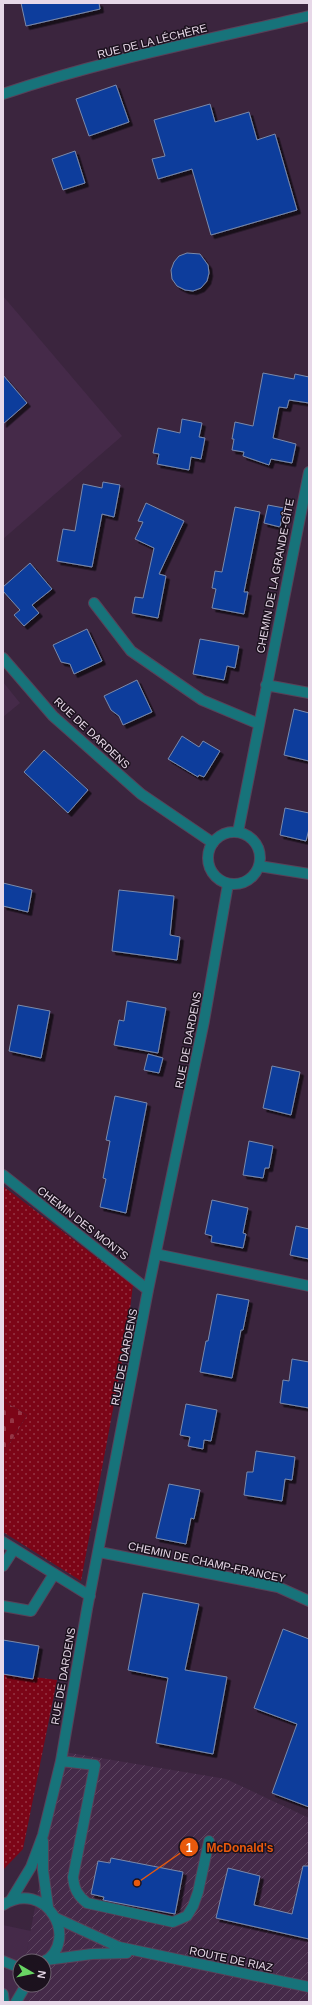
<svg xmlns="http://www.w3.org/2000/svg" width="312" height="2005" viewBox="0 0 312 2005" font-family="Helvetica,sans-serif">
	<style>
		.built { fill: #452a49 }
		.industrial { fill: url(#industrial-furrows) }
		.grass { fill: url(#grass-dots) }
		.cemetery { fill: url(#cemetery-stones) }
		.building { fill: #0f3c9c; stroke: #798aab; filter: url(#shadow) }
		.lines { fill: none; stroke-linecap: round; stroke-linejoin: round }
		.minor-casing { stroke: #574259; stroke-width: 12 }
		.minor { stroke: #17737a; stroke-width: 10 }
		.labels { text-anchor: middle; stroke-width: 3; stroke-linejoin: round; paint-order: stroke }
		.street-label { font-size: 11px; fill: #e7d8e8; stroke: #1c121e }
		.leader { fill: none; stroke: #e8590c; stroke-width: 1.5 }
		.callout-dot { fill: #e8590c; stroke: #1c121e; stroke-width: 1.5 }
		.mark-label { font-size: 12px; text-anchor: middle; font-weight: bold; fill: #fff }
		.callout-label { font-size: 12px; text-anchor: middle; font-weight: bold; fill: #e8590c; stroke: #1c121e; stroke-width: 3; stroke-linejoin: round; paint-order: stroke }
	</style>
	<defs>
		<pattern id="industrial-furrows" width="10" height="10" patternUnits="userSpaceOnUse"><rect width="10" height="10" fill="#452a49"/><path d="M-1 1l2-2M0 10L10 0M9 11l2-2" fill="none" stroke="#604863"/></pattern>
		<pattern id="grass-dots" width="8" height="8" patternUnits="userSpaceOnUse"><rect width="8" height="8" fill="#7c0517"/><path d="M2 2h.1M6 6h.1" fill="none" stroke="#953544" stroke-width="1.8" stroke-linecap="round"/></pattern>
		<pattern id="cemetery-stones" width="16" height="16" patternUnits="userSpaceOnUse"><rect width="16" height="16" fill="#7c0517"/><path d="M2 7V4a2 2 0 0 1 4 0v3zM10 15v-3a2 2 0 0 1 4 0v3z" fill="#953544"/></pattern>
		<filter id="shadow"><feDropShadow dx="3.5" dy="3.5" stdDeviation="0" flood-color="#0009"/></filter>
	</defs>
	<rect width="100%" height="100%" fill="#3b253e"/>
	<path class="built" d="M3,296L122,436L3,539Z
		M3,682L20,703L3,717Z
		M3,1925L31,1931L25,1961H20V1983L16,2002H3Z"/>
	<path class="industrial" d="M64,1752L226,1779L309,1818V2002H16L20,1983V1985H44V1961H25Z"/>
	<path class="grass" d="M3,1186L133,1285L127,1334L81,1581L3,1532V1454L27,1415L3,1401Z
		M3,1673L57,1680L23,1849L3,1870Z"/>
	<path class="cemetery" d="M3,1401L27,1415L3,1454Z"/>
	<path class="building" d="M21,3H99L100,9L26,26Z
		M116,85L129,122L89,136L76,99Z
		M210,104L215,122L249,112L257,140L275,134L297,210L211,235L192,169L158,179L152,159L165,156L154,120Z
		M75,151L85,183L63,190L52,159Z
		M187,253L200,254L208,265L209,273L207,281L201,288L193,291L185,290L177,286L172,279L171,270L174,262L179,256Z
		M263,373L294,379L295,374L309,377V403L289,400L287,408L279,407L273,438L296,444L292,463L271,459L269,465L243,456L244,452L232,450L234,439H232L235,422L253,426Z
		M3,375L27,403L3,424Z
		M182,419L202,423L199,437L205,438L201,459L191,457L189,470L157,464L159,454L153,453L158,428L180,433Z
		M103,482L120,485L114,517L102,514L92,567L57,561L63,529L75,531L83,484L102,488Z
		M146,503L184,521L159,574L166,576L158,618L132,613L135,597L143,598L154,548L135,539L143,522L138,521Z
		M268,505L284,508L280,527L264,523Z
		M235,507L260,512L244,592H248L244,614L212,608L216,589L212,588L215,571L222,572Z
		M30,563L52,589L32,605L39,613L24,626L14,615L20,610L3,591V587Z
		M87,629L102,661L74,674L70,664L61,662L53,645Z
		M200,639L239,646L235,668L227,666L224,680L193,674Z
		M137,680L152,712L123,725L119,716L111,710L104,696Z
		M294,709L309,713V761L284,755Z
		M182,736L199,747L203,741L220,751L204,777L199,775L198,777L168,759Z
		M44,750L88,790L68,813L24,772Z
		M285,808L309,813V829L306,841L280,835Z
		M3,883L32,890L28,912L3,906Z
		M119,890L174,896L170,935L180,937L177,960L112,951Z
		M127,1001L166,1008L158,1053L114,1045L119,1020L124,1021Z
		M18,1005L50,1011L41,1058L9,1051Z
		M148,1054L163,1058L159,1073L144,1070Z
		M272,1066L300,1072L291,1115L263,1108Z
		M115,1096L147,1103L126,1213L100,1207L106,1179L103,1178L110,1141L106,1140Z
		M249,1141L273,1146L269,1168H265L263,1178L243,1175Z
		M212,1200L248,1208L243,1233L246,1234L243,1248L211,1242L212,1236L205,1234Z
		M296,1226L309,1229V1259L290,1255Z
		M217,1294L249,1300L243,1330H241L232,1378L200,1372L206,1341H208Z
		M292,1359L309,1362V1408L280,1403L283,1380L289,1381Z
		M186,1404L217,1410L211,1441L204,1440L203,1449L188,1446L190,1437L180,1435Z
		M256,1451L295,1457L292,1480L285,1479L282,1501L244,1495L247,1472H253Z
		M169,1484L200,1490L194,1519L191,1518L186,1544L156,1538Z
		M143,1593L199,1604L185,1670L227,1677L213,1754L156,1743L168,1678L128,1670Z
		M283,1629L309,1639V1807L272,1793L297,1724L254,1708Z
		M3,1640L39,1646L33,1679L3,1674Z
		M111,1858L183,1872L175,1914L103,1900L104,1897L91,1894L98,1861L110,1863Z
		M303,1866H309V1939L216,1918L228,1868L260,1876L254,1905L292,1914Z"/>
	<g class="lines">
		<defs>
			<path id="minor" d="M3,94C102,60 207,40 309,16
				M94,603L131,651L202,700L259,724
				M3,658L53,716L141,794L213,843
				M266,685L309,693
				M208 858a26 26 0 1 1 52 0a26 26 0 1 1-52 0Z
				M238,832L309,472
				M259,866L309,874
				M3,1175L148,1290
				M156,1254L309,1286
				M3,1542L90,1596
				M99,1552L278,1587L309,1601
				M3,1566L14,1549
				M3,1606L31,1611L54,1574
				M61,1761L95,1765L73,1877C74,1889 78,1896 87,1903L173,1922L187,1916L193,1906L198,1892L209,1841
				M43,1841V1870L48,1907
				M11,1900L31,1867L43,1835L61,1761L87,1609L148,1290L204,1021L228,884
				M3,1905C45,1878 81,1939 44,1962
				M56,1918L119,1947L309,1987
				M46,1960L92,1954L127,1953
				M3,1961L20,1968
				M3,1994L4,2002
				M16,2002L26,1985"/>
		</defs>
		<use href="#minor" class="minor-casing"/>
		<use href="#minor" class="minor"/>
	</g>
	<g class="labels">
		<g class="street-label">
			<text transform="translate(152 41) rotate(-14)" y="4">RUE DE LA LÉCHÈRE</text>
			<text transform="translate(275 576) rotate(-79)" y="4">CHEMIN DE LA GRANDE-GÎTE</text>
			<text transform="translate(92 733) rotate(43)" y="4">RUE DE DARDENS</text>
			<text transform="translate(188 1040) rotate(-79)" y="4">RUE DE DARDENS</text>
			<text transform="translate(83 1223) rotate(38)" y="4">CHEMIN DES MONTS</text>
			<text transform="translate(124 1357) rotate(-79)" y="4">RUE DE DARDENS</text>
			<text transform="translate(207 1562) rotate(12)" y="4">CHEMIN DE CHAMP-FRANCEY</text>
			<text transform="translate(63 1676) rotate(-80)" y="4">RUE DE DARDENS</text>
			<text transform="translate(231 1959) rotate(12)" y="4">ROUTE DE RIAZ</text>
		</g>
	</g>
	<path class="leader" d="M137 1883L189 1847"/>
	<g class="callout-dot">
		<circle cx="137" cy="1883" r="4"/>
		<circle cx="189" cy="1847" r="10"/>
	</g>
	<g class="mark-label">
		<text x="189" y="1852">1</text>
	</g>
	<g class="callout-label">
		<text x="240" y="1852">McDonald's</text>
	</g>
	<rect width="312" height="2005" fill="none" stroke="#e7d8e8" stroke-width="8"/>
	<g transform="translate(32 1973) rotate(99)"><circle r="19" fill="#1c121e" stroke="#6d616f"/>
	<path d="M0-3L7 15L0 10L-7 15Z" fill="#69d464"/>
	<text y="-6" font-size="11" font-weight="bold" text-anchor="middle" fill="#e7d8e8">N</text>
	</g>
</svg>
